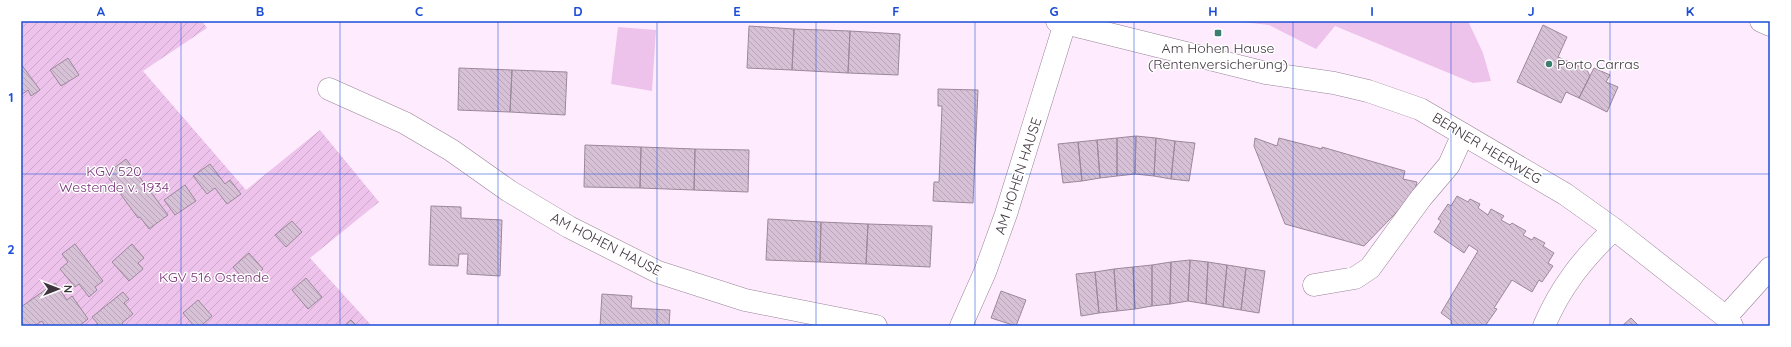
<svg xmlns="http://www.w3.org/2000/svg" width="1791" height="347" viewBox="0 0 1791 347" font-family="Quicksand,sans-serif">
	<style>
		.park { fill: #edc2eb }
		.garden { fill: url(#garden-furrows) }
		.building { fill: url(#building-back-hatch); stroke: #9c879b }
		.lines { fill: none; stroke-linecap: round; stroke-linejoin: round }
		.minor-casing { stroke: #988397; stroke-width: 23 }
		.major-casing { stroke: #988397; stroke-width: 23 }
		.minor { stroke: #fff; stroke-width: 22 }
		.major { stroke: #fff; stroke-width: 22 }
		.grid { fill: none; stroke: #1d4ed8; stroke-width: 1; stroke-opacity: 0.55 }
		.poi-dot { fill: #3c7e70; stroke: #fff; stroke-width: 1.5 }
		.labels { text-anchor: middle; stroke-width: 3; stroke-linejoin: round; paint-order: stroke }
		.poi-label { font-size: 14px; fill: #3e353d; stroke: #fff }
		.street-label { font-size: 14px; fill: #3e353d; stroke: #fff }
		.park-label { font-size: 14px; fill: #763276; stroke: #fff }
		.neatline { fill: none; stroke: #1d4ed8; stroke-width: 1.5 }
		.grid-label { font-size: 13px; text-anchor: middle; font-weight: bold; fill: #1d4ed8 }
	</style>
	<defs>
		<pattern id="garden-furrows" width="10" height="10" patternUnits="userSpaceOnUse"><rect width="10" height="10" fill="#edc2eb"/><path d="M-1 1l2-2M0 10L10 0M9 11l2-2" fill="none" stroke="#cca7ca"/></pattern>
		<pattern id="building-back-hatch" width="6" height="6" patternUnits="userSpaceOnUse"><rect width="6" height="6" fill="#d7c1d6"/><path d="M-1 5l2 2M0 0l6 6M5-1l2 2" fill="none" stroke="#baa6b9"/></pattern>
	</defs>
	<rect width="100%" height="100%" fill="#feecfe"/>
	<path class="park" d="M1232,21H1468L1483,53L1491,81L1473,83L1335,26L1316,49L1269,25Z
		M618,27L656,30L652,91L611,84Z"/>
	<path class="garden" d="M21,21H202L207,28L143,71L246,190L320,130L379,202L310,258L372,326H21Z"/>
	<path class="building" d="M1543,25L1567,37L1558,57L1587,70L1590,76L1579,98L1566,92L1561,103L1517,82Z
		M749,26L794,29L792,70L747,68Z
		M794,29L850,31L848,73L792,70Z
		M850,31L900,34L898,75L848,73Z
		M68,58L79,75L61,86L50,70Z
		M21,64L40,90L31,96L28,90L21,95Z
		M459,68L512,70L510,112L458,110Z
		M1594,68L1610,75L1606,82L1618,87L1607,112L1579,98Z
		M512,70L567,72L565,115L510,112Z
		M938,89L978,90L973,203L933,201L934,182H939L942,106H938Z
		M1136,136L1135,174L1117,176V138Z
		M1136,136L1156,138L1154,176L1135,174Z
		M1117,138V176L1100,178L1097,140Z
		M1156,138L1175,141L1171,179L1154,176Z
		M1255,138L1277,146L1279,138L1322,149V147L1405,171L1403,179L1417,182L1414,194L1364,246L1285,224L1254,146Z
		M1097,140L1100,178L1082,181L1078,142Z
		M1175,141L1195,143L1189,181L1171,179Z
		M1078,142L1082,181L1063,183L1058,144Z
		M585,145L641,147L640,188L584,187Z
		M641,147L695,149L694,190L640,188Z
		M695,149L749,150L748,192L694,190Z
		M126,159L168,215L149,229L140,217L138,218L106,174Z
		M210,164L225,184L230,180L241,194L227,204L215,188L207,194L193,176Z
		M185,185L196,201L175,215L164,200Z
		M1457,196L1468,202L1470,199L1480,204L1478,208L1488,215L1491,209L1504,216L1501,220L1510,225L1512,223L1526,231L1523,235L1532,240L1534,237L1545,243L1543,246L1554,253L1548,263L1553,266L1542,282L1539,280L1532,292L1512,280L1494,308L1497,309L1485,326H1455L1451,323L1452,321L1441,313L1478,251L1469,245L1464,253L1434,232L1441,221L1438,219L1448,204L1451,206Z
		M431,206L461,207V218L502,220L500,276L467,274L468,254H459L458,266L429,265Z
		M768,219L821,222L820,262L766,260Z
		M292,221L302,232L286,247L275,235Z
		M821,222L868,224L866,264L820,262Z
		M868,224L932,226L930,267L866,264Z
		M75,244L103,281L95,287L97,290L89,297L79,284L75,287L60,269L68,262L62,254Z
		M132,244L144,258L138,263L143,269L129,281L112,262Z
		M249,253L263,269L247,283L233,267Z
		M1190,260L1188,301L1170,304L1171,262Z
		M1190,260L1208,262L1206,304L1188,301Z
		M1171,262L1170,304L1152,306V265Z
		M1208,262L1227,265L1223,307L1206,304Z
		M1152,265V306L1135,309L1133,267Z
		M1227,265L1246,268L1241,310L1223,307Z
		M1133,267L1135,309L1117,311L1114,269Z
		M1246,268L1265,271L1259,313L1241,310Z
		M1114,269L1117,311L1099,313L1095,272Z
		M1095,272L1099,313L1081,316L1076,274Z
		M306,278L322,297L308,309L292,290Z
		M55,283L67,300L72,296L88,319L79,326H45L42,321L34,326H21V307Z
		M1001,291L1026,300L1016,326L991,318Z
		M123,292L129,299L124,303L133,314L122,323L124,326H95L98,324L92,317Z
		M602,294L632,296L631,308L670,310L669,326H600Z
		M198,300L212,316L201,326H194L183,313Z
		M1631,318L1639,326H1622Z
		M351,320L357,326H344Z"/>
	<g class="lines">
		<defs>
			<path id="minor" d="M1057,21L1266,73L1334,83L1368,91L1420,109L1565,194L1614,229L1726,317L1732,326
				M329,89L405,123L451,150L509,191L569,227L658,272L745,300L876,326
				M1314,285L1355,278L1370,268L1421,198L1449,165L1463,134
				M1726,317L1770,268
				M961,326L985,272L1006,214L1065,23
				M1544,326C1561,286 1583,259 1614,229"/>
			<path id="major" d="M1761,21L1770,25"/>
		</defs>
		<use href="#minor" class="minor-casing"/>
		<use href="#major" class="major-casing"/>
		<use href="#minor" class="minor"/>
		<use href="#major" class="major"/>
	</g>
	<path class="grid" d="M181,21V326M340,21V326M498,21V326M657,21V326M816,21V326M975,21V326M1134,21V326M1293,21V326M1451,21V326M1610,21V326M21,174H1770"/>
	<g class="poi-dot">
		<rect x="1214" y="29" width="8" height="8" rx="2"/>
		<circle cx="1549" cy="64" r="4"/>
	</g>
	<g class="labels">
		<g class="poi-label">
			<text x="1218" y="53">Am Hohen Hause<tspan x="1218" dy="16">(Rentenversicherung)</tspan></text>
			<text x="1557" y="69" text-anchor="start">Porto Carras</text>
		</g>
		<g class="street-label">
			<text transform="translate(1487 148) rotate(31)" y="5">BERNER HEERWEG</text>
			<text transform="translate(1018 176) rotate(-72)" y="5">AM HOHEN HAUSE</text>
			<text transform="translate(606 244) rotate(27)" y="5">AM HOHEN HAUSE</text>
		</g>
		<g class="park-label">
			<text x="114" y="176">KGV 520<tspan x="114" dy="16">Westende v. 1934</tspan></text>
			<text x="214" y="282">KGV 516 Ostende</text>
		</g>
	</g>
	<rect width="1791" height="347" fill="none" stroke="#ffffff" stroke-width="44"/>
	<g transform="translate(58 289) rotate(90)" stroke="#ffffff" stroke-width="3" paint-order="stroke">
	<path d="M0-3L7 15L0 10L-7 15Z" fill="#3e353d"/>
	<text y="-6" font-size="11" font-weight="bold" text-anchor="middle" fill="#3e353d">N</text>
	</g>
	<rect x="22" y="22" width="1747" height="303" class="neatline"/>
	<g class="grid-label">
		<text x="101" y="16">A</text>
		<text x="260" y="16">B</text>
		<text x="419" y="16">C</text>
		<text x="578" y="16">D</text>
		<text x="737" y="16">E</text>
		<text x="896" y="16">F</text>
		<text x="1054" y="16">G</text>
		<text x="1213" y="16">H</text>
		<text x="1372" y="16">I</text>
		<text x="1531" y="16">J</text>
		<text x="1690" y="16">K</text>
		<text x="11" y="102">1</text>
		<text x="11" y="254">2</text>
	</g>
</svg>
